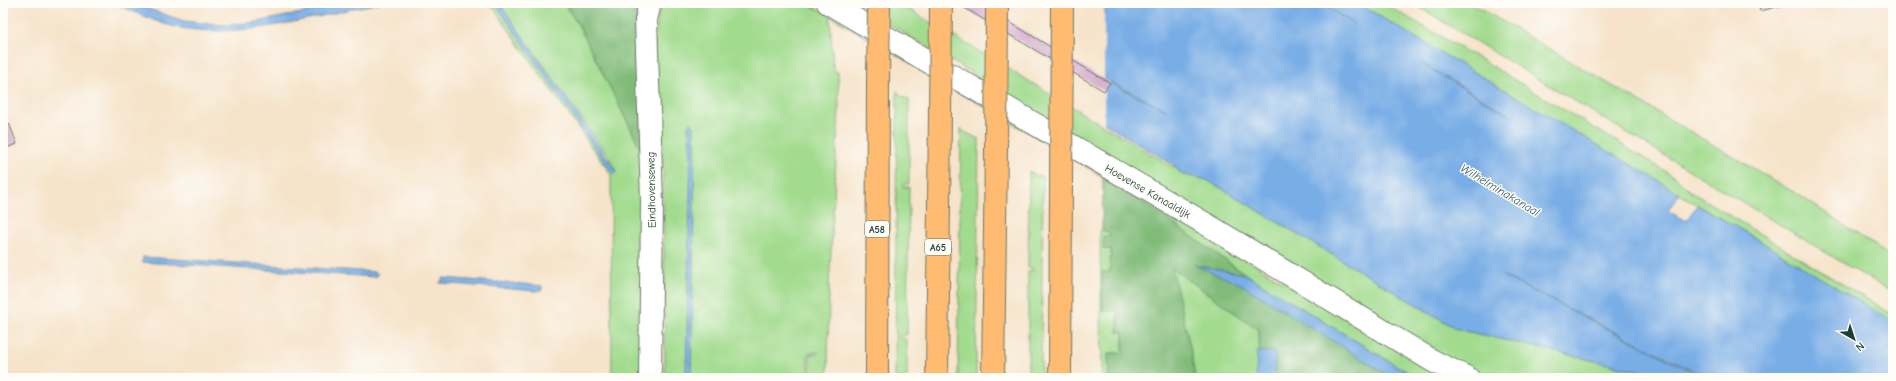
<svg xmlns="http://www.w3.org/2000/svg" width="1896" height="381" viewBox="0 0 1896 381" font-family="'Comic Neue',sans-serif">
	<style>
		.green { fill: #a2db8e; stroke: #608c61 }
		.forest { fill: #81bb79; stroke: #507c56 }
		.water { fill: #79ade6; stroke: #4c758d; fill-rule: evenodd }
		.pier { fill: #f6e3c9 }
		.building { fill: #d1a6ca }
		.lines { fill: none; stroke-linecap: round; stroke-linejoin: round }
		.minor-casing { stroke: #6a7768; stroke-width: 24 }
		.highway-casing { stroke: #6a7768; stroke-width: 24 }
		.minor { stroke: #fff; stroke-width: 22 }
		.highway { stroke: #ffbb71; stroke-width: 22 }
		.highway-bridge-casing { stroke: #6a7768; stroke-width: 24; stroke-linecap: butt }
		.highway-bridge { stroke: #ffbb71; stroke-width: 22 }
		.labels { text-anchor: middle; stroke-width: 3; stroke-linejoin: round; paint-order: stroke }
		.shield { fill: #fdfcf7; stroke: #62766e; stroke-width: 1 }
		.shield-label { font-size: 10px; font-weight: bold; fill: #1f3d34 }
		.street-label { font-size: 11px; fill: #1f3d34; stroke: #fdfcf7 }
		.water-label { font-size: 12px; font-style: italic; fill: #3a5f69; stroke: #fdfcf7 }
	</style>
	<rect width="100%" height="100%" fill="#fdfcf7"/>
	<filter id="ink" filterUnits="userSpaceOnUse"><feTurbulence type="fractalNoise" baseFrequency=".025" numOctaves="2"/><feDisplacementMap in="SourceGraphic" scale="8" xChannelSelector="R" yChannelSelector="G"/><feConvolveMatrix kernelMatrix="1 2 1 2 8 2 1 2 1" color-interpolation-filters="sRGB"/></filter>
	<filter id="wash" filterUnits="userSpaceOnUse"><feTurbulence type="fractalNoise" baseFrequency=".012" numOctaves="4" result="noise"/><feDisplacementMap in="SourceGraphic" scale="16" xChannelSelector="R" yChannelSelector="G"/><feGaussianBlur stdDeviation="0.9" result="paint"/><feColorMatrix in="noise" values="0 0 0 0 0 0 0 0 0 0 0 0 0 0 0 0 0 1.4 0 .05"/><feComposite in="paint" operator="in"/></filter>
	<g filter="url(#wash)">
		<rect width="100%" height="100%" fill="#f6e3c9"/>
		<path class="green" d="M490,3H495L614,174L617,171L609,157L499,3H564L579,26L636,139L645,161L651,378H612L611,175Z
			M661,3H803L827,13L1447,378H1417L1245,274L1124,189L830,16L833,68L835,69V72H838L839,108L829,287L828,378L810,377V354H818V352L808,353V378H691L695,142L694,140V126H688L691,153L686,378H665L663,161L654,49L659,10Z
			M853,3H898L1173,167L1174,165L1181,174L1207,180L1457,329L1669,378H1484L1466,370L1112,163V156Z
			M1357,3H1383L1480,59L1675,177L1688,190L1893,315V322C1715,214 1536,109 1357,3Z
			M1412,3H1471L1802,197L1893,258V293Z
			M897,91L900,95L909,100V184H904L903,187H909L907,335H902V339H907V378H895Z
			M961,128L963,131L979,139L976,378H958Z
			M1029,171L1039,177V175L1043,177L1041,378H1028V271H1033V269L1028,268Z
			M1100,230L1106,231L1112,237L1104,236L1103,249H1111L1110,273L1102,272L1103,311H1118V332H1123V353H1108L1109,378H1102Z
			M1171,267L1259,330L1260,378H1195L1191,351Z"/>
		<path class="forest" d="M564,3H636L637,46L645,161L636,139L579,26Z
			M1103,177L1151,208L1245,274L1417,378H1260L1259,330L1172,268L1191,351L1195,378H1109L1108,353H1123V332H1118V311H1103L1102,272H1110L1111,249H1103L1104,236H1111L1106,231L1102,230Z"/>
		<path class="water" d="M116,3H131L184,21L224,25L257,22L350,3H379C315,16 247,39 181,28C162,25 142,15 124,8Z
			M495,3H499L617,172L613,174Z
			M956,3L1104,91L1110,83L1168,111L1110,82L978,3H1320L1354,24L1321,3H1357L1679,193L1668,211L1686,221L1697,205L1742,230L1893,322V378H1708L1503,276L1695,373L1693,378H1669L1457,329L1207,180L1181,174L1174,165L1030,79ZM1422,64H1423L1511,116H1510Z
			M691,122C695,128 691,136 695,142L691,378H686L691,153L688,126Z
			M143,257L376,272L378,274L375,277L142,262Z
			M1194,265L1245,274L1417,378H1393L1242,285Z
			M443,278L535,285L542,286V290L535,291L440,283Z
			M1257,352H1275V378H1256Z"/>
		<path class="pier" d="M901,3H960L1104,89V125Z
			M976,3H1104V81Z"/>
		<g id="blocks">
			<path class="building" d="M956,3H978L1110,83L1104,91Z
				M1758,3H1785V5L1760,11Z
				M9,123L17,144L3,149V125Z"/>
		</g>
	</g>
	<g filter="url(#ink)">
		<use href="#blocks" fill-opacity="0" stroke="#6a7768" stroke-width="1"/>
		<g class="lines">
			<defs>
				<path id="minor" d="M650,3L646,20L652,201L650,378
					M828,3L1211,227L1433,361L1468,378"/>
				<path id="highway" d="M877,378L878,81
					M937,378L940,115
					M993,378L996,150
					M1060,378L1061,189"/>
			</defs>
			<use href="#minor" class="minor-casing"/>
			<use href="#highway" class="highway-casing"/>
			<use href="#minor" class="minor"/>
			<use href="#highway" class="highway"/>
			<defs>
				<path id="highway-bridge" d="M878,81L879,3
					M940,115L941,3
					M996,150L997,3
					M1061,189L1062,3"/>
			</defs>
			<use href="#highway-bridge" class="highway-bridge-casing"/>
			<use href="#highway-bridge" class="highway-bridge"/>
		</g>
	</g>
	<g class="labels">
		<g class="shield">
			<rect x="865" y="221" width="24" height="16" rx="3"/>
			<rect x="925" y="239" width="26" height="16" rx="3"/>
		</g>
		<g class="shield-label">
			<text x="877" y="233">A58</text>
			<text x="938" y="251">A65</text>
		</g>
		<g class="street-label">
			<text transform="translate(651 190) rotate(-91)" y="4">Eindhovenseweg</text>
			<text transform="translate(1148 191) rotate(30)" y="4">Hoevense Kanaaldijk</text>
		</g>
		<g class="water-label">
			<text transform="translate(1500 190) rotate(31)" y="4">Wilhelminakanaal</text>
		</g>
	</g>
	<rect width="1896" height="381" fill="none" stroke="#fdfcf7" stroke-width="16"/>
	<g transform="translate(1854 339) rotate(141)" stroke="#fdfcf7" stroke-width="3" paint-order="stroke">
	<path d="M0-3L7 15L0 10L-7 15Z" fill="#1f3d34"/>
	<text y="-6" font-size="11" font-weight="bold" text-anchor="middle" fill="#1f3d34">N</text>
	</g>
</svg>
